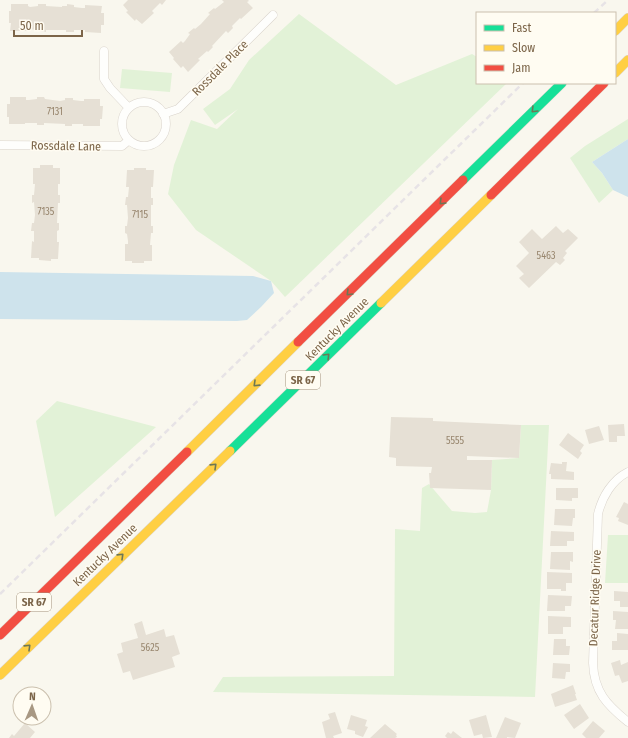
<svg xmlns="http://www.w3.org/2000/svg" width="628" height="738" viewBox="0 0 628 738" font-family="'Fira Sans Condensed',sans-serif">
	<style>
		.green { fill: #e2f2d7 }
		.water { fill: #cee3ec }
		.building { fill: #e6e0d5 }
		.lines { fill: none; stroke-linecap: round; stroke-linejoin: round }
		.street-casing { stroke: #dad4cc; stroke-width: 9 }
		.fast-casing { stroke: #dbd4ca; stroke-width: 10 }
		.slow-casing { stroke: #dbd4ca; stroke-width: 10 }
		.jam-casing { stroke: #dbd4ca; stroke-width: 10 }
		.street { stroke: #fefefc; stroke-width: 8 }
		.fast { stroke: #16e098; stroke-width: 9 }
		.slow { stroke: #ffcf43; stroke-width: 9 }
		.jam { stroke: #f24e42; stroke-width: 9 }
		.rail { stroke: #e7e3e6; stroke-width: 2.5; stroke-dasharray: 6 4; stroke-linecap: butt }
		.oneway { stroke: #6d7755 }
		.labels { text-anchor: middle; stroke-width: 3; stroke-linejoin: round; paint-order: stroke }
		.number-label { font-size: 10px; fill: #98866e }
		.shield { fill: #fffcf2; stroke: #a3927c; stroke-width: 1 }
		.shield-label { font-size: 11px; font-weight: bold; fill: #7c6549 }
		.street-label { font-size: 12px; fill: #7c6549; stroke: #fffcf2 }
	</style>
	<rect width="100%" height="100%" fill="#f9f7ee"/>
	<path class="green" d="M299,14L396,85L472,54L477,57V83H507L285,297L271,281L196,230L168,194L174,165L191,120L217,129L238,109L215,125L203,109L230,89L249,60Z
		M122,69L172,73L170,92L120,88Z
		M628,119V139L592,162L602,173L613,190L599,203L570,158L585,146Z
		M57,401L156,427L55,517L36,421Z
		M521,425H549L535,697L213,692L223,677L394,676L395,529L420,531L422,488L429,484L452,511L475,513L487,512L491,490L492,460L519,458Z
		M608,535H628V583H605Z"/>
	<path class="water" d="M628,139V197L613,190L602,173L592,162Z
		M0,272L253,276L271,281L274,293L261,307L247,320L237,321L0,319Z"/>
	<path class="building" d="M128,0H166L162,5L160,3L152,11L154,13L142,24L136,19L135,21L126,12L128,11L123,5Z
		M222,0H248L249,1L247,2L253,8L241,19L240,18L232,26L233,28L228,33L226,31L212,46L213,47L208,52L207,51L198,59L200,60L188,72L183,66L181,68L173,59L174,58L169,52L181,41L183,43L185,41L190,34L188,33L194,28L195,29L201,24L210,14L208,13L214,8L215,9L224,2Z
		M11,4H28V6L30,7L38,6V4H46V6L62,7V6H67V4L74,5V7L82,8H85V5L102,6L101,13H104V25H101V33L85,32V30H74V32H66V30H46V32L39,31V30L27,29V31H10L11,23H9V11H11Z
		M10,97H26V100H29L37,99V97H44L45,99L60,101L65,100V98H73V100L81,101H84V99H100V106H103L102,119H100V126H83V124H72V126H65V124L44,123V125H37V123H25V124H9V117H7V104H10Z
		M40,165H53V168H60V184H58V195H60V203H58L57,223H59V230L57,231V242H59L58,259H51V261L39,260V258H31L32,241L34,242V231H31L32,223H34L35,215L34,202L32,203V195H34L35,184H33V168H40Z
		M134,168H146V170H154L153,187H151V198H153V205H151V226H153V233H151L150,245H152V261H144V263H132V261H125V244H128V241L127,234L125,233V226H127L128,218L127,205H125L126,197H128L129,187H126L127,170H134Z
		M556,226L563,233L568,229L578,238L565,251L567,253L563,258L565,260L560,265L556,262L529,288L519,278L524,274L516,266L529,253L519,242L532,229L542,239Z
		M391,417L433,418V421L521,425L519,458L467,456V460H492L491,490L430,488L429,473H431L432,467L396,466V458L389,457Z
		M624,424L625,436H617V442H609L608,425Z
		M599,426L604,440L589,444L585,430Z
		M568,433L584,445L580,451L582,453L578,459L559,445Z
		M562,462H567L566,471L574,472V480L551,479V474H549L551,463L562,464Z
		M556,488H578V498H572V501L556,500Z
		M624,502L628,504V525L618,521L619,518L616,517Z
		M555,509H575V518H573L572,526L554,525Z
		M551,531L574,532V541H567V546H550Z
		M551,552H573V562L570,561V570L550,569Z
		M547,572L572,573V583H566V591H561V589H547Z
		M614,591L628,592V607H620V601H614Z
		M548,595L572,596L571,606H565V611H547Z
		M613,611L628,612V629H615L616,620H613Z
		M548,616L571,617V627H563V634H548Z
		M142,621L146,635L164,629L166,637L174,635L180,654L172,657L175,667L133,680L130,671L123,673L117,654L123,652L121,643L138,638L134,624Z
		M617,633L628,634V650H612V641H617Z
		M554,639H566V646H570L569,655H553Z
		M620,660L621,665L628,662V681L622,683L619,675L615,676L611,663Z
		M553,663L570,664V672H566L565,679L552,678Z
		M573,685L576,694H575L577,700L555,707L551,694Z
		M580,704L589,718L574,729L564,715Z
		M335,712L342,733L333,736L334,738H326L322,722L330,719L328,714Z
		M351,715L367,720L365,726L368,727L363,737L355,734V731L347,729Z
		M486,715L492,737L483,738L482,734L474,736L469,720Z
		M505,717L521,723L515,738L507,737V738H496Z
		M593,721L605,731L599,738H586L582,734Z
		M25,723L35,732L30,738H9L12,734L14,736Z
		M385,724L397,734L396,735L397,737L395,738H370Z
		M453,731L462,738H447L445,736L448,732L451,734Z"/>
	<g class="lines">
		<defs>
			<path id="street" d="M104,51V79L110,88L129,108
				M122 124a22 22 0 1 1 44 0a22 22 0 1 1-44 0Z
				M163,114L178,109L273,15
				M0,145L122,146L129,140
				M628,472C612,480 602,497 598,514L593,663C594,692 607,705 628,722"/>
			<path id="fast" d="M463,180L562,83
				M230,451L381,303"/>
			<path id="slow" d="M615,31L628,18
				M615,73L628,60
				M381,303L491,195
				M187,452L298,342
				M0,675L230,451"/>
			<path id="jam" d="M491,195L604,83
				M298,342L463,180
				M0,635L187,452"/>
		</defs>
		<use href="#street" class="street-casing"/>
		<use href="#fast" class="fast-casing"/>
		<use href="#slow" class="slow-casing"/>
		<use href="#jam" class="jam-casing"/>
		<use href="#street" class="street"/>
		<use href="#fast" class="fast"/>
		<use href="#slow" class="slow"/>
		<use href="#jam" class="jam"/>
		<path class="rail" d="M594,13L608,0
			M0,594L523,83"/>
	</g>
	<defs><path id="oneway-chevron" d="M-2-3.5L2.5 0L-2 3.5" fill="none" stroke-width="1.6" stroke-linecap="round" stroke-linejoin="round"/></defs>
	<g class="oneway">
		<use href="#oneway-chevron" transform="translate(534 110) rotate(135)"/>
		<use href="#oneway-chevron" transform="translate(442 202) rotate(135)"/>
		<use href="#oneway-chevron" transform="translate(349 293) rotate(135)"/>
		<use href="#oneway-chevron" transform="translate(327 356) rotate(-45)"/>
		<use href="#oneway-chevron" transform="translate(256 384) rotate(136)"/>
		<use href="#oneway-chevron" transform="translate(214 466) rotate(-44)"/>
		<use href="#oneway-chevron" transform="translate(121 556) rotate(-44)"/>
		<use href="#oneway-chevron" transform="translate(28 647) rotate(-44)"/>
	</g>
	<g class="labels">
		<g class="number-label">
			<text x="55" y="115">7131</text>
			<text x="46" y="215">7135</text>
			<text x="140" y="218">7115</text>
			<text x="546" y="259">5463</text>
			<text x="455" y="444">5555</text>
			<text x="150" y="651">5625</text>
		</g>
		<g class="shield">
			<rect x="286" y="371" width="34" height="18" rx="3"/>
			<rect x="17" y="593" width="34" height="18" rx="3"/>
		</g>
		<g class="shield-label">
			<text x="303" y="384">SR 67</text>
			<text x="34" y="606">SR 67</text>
		</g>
		<g class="street-label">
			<text transform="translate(220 68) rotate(-45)" y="4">Rossdale Place</text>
			<text transform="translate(66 146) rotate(1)" y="4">Rossdale Lane</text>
			<text transform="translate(337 329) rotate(-45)" y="4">Kentucky Avenue</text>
			<text transform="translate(105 555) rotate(-44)" y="4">Kentucky Avenue</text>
			<text transform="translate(595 598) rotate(-88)" y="4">Decatur Ridge Drive</text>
		</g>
	</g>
	<rect x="476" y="12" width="140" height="72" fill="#fffcf2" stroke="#cbc0ae"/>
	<rect x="484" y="25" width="20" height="6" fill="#16e098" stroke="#cbc0ae"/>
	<text x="512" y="32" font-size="12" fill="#7c6549">Fast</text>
	<rect x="484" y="45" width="20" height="6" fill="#ffcf43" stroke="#cbc0ae"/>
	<text x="512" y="52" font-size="12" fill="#7c6549">Slow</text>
	<rect x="484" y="65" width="20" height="6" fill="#f24e42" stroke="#cbc0ae"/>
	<text x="512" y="72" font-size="12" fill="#7c6549">Jam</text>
	<g transform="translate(32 706) rotate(2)"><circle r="19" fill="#fffcf2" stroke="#cbc0ae"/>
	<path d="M0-3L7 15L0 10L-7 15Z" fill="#a89883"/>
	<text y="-6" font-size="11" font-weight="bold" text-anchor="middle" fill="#7c6549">N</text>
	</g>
	<path d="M14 30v6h68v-6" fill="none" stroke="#7c6549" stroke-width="2"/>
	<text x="20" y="30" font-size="12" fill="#7c6549" stroke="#fffcf2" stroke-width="3" paint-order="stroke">50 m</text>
</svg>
